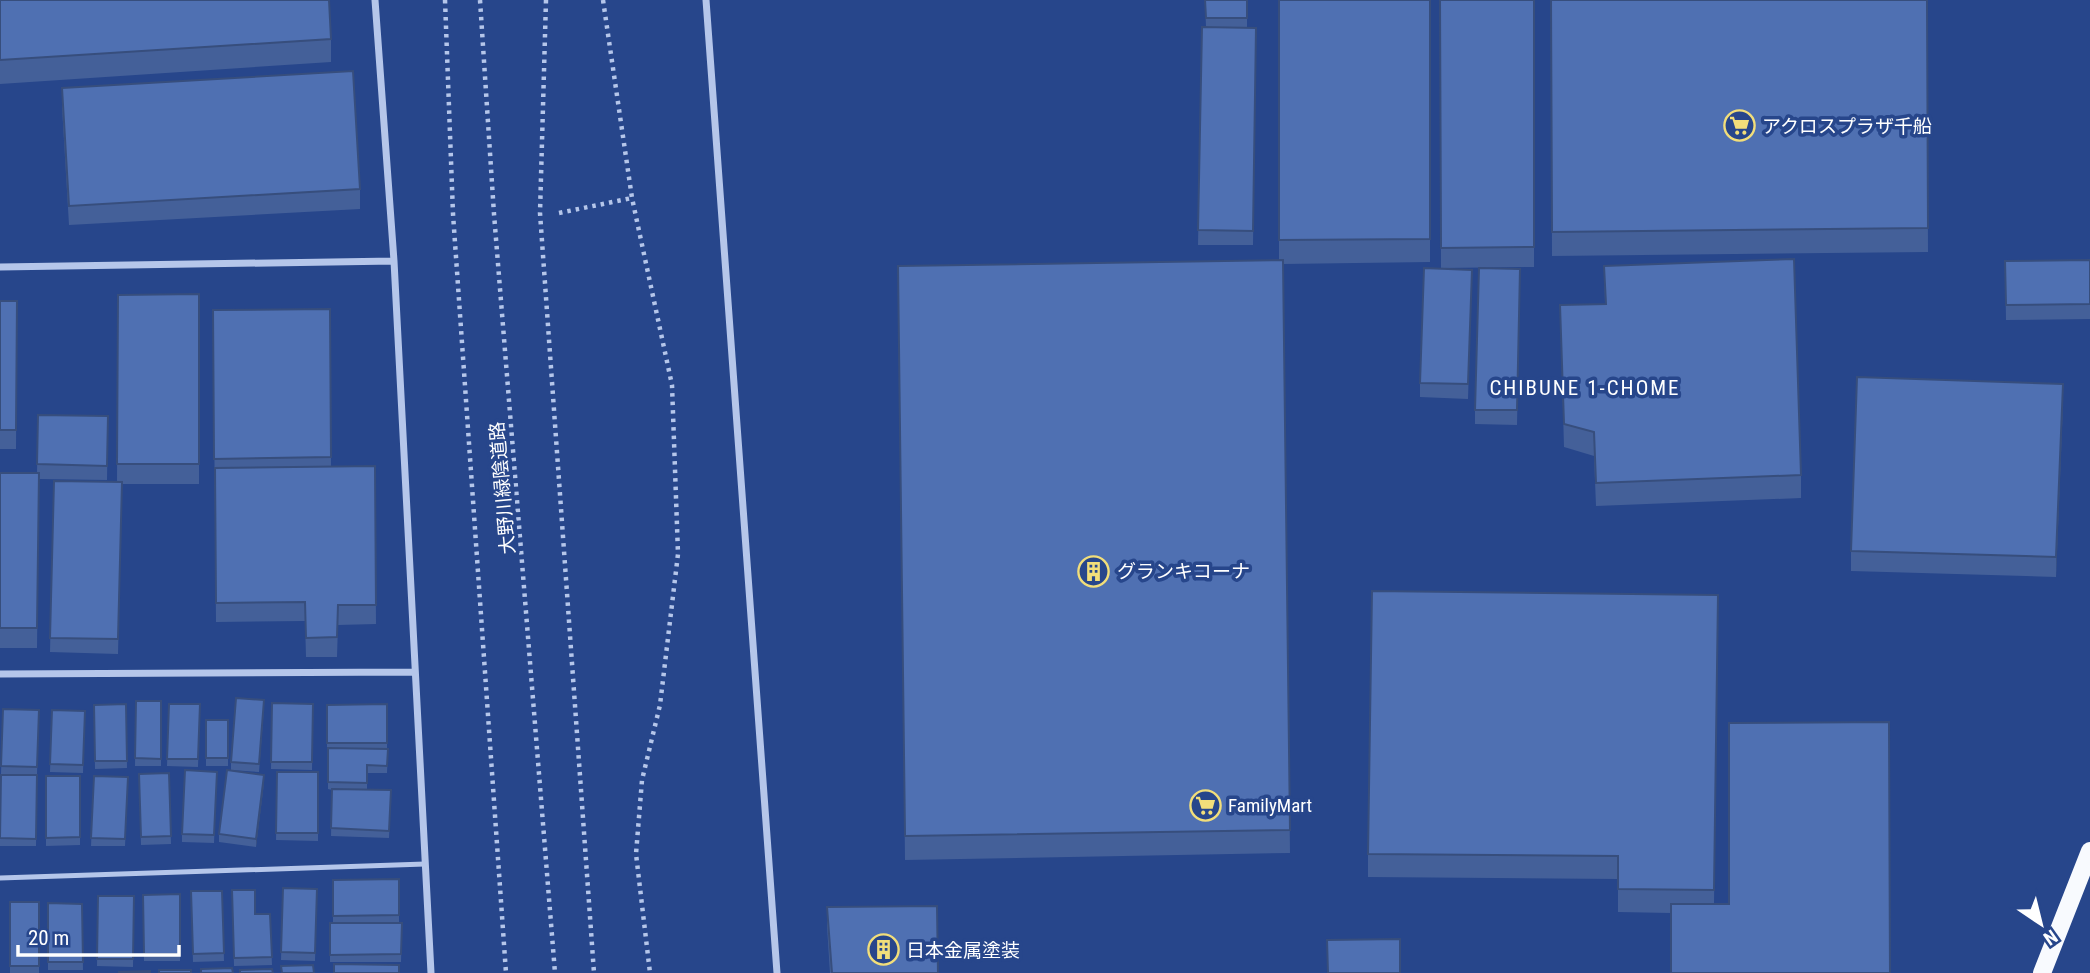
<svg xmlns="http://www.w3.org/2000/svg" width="2090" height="973" viewBox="0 0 2090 973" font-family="'Roboto Condensed','Noto Sans JP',sans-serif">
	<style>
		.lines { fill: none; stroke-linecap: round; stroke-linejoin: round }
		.path { stroke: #b5c6ea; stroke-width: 4.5; stroke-dasharray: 3.5 5; stroke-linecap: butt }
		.service { stroke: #b5c6ea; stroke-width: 5 }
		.minor { stroke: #b5c6ea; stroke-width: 7 }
		.primary { stroke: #f8fafe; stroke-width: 18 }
		.wall { fill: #446099 }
		.shaded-wall { fill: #374e7d }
		.building { fill: #4f70b2; stroke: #374e7d; stroke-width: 2 }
		.labels { text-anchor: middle; stroke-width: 7; stroke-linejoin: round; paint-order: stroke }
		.poi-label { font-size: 19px; fill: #fff; stroke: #27468b; text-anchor: start }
		.street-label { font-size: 19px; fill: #fff; stroke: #27468b }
		.neighbourhood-label { font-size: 21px; letter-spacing: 2px; fill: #fff; stroke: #27468b }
	</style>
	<rect width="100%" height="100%" fill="#27468b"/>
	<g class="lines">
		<path class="path" d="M445,0L453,214L506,973
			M480,0L494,214L555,973
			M546,0L540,213L594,973
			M603,0L632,198L672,385L678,554L660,705L642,780L636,854L650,973
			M559,213L632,198"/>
		<path class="service" d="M0,878L425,864"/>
		<path class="minor" d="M375,0L394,261L431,973
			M706,0L777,973
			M0,267L394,261
			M0,674L413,672"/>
		<path class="primary" d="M2042,973L2090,851"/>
	</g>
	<path class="wall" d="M0,0L331,39V62L0,84Z
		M1205,0H1247V28H1256L1253,245H1198L1202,27H1206Z
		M1279,0H1430V262L1283,264L1290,853L905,860L898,266L1279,260Z
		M1440,0H1534V267L1441,268Z
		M1551,0H1927L1928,252L1552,256Z
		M62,88L360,189V209L69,225L62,107Z
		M2090,260V319L2006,320L2005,261Z
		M1604,266L1801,475V498L1596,506L1594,456L1564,447L1560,305L1605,304Z
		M1520,269L1517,425L1475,424V410Z
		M1472,270L1468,399L1420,397V383Z
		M199,294V484H122L118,654L50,652L54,481L117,482L118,295Z
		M0,301H17L16,449H0Z
		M330,309L331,467L375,466L376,624L338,625L337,657H306L305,621L216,622L213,310Z
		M2063,404L2056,577L1851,571V551Z
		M38,415L108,416L107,480L39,479L37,648H0V473H37Z
		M1718,595L1714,904L1890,973L1671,913L1618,912V879L1368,877V854Z
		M136,701H161V766H135Z
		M272,703L313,704L312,770L271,769Z
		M126,704L127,768L95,769L94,705Z
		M169,704H200L198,767L167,766Z
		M387,704V749H388L387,773H367V790H391L389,838L331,836L332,790L328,789V751H327V705Z
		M264,707L259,772L231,770V762Z
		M3,709L39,710L37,774H1Z
		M52,710L85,711L83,773L50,772Z
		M206,720H228V766H206Z
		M217,772L214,843L182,842V834Z
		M277,772H318V841L276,840Z
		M169,773L171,844L141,845L139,774Z
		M37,775L36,846H0V805Z
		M46,776H80V845L46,846Z
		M94,776L128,785L125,846H91Z
		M264,783L256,847L219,842V834Z
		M399,879V923H402L401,962H330V923H333V880Z
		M283,888L317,889L315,961L281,960Z
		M232,890L255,914H270L272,965L234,966Z
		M191,891H222L224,961L193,962Z
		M180,894V961H144L143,895Z
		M98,896H134L133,967L97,966Z
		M10,902H39V973H10Z
		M48,903L82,904L83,970H48Z
		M827,907L938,973H830L827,926Z"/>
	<path class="shaded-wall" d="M2063,384V404L2056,577V557Z
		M264,775V783L256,847V839Z"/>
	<path class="building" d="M0,0H329L331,39L0,60Z
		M1205,0H1247V18H1206Z
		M1279,0H1430V239L1279,240Z
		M1440,0H1534V247L1441,248Z
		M1551,0H1927L1928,228L1552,232Z
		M1202,27L1256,28L1253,231L1198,230Z
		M353,71L360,189L69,206L62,88Z
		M1794,259L1801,475L1596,483L1594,432L1564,424L1560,305L1606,304L1604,266Z
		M1283,260L1290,830L905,836L898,266Z
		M2090,260V304L2006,305L2005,261Z
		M1424,268L1472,270L1468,384L1420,383Z
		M1479,268L1520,269L1517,410H1475Z
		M199,294V464H117L118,295Z
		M0,301H17L16,430H0Z
		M330,309L331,457L214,459L213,310Z
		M1857,377L2063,384L2056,557L1851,551Z
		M38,415L108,416L107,466L37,464Z
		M375,466L376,605H338L337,637L306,638L305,602L216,603L215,468Z
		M0,473H39L37,628H0Z
		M54,481L122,482L118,639L50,638Z
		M1372,591L1718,595L1714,890L1618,889V856L1368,854Z
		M236,698L264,700L259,764L231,762Z
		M136,701H161V759L135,758Z
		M272,703L313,704L312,762H271Z
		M126,704L127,761H95L94,705Z
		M169,704H200L198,759H167Z
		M387,704V743H327V705Z
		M3,709L39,710L37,767L1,766Z
		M52,710L85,711L83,765L50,764Z
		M206,720H228V758H206Z
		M1889,722L1890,973H1671V904H1729V723Z
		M328,748L388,749L387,766L367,765V783L328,782Z
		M185,770L217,772L214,835L182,834Z
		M227,770L264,775L256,839L219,834Z
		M277,772H318V833H276Z
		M169,773L171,836L141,837L139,774Z
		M1,775H37L36,839L0,838Z
		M46,776H80V837L46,838Z
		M94,776L128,777L125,839L91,838Z
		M332,789L391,790L389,831L331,828Z
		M399,879V915L333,916V880Z
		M283,888L317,889L315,953L281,952Z
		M232,890H255V914H270L272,957L234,958Z
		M191,891H222L224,953L193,954Z
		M180,894V954H144L143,895Z
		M98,896H134L133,959H97Z
		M10,902H39V966H10Z
		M48,903L82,904L83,962H48Z
		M937,906L938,973H832L827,907Z
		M330,923H402L401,954L330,955Z
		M1400,939V973H1328L1327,940Z
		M334,964L399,965V973H334Z
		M313,965L314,973H282L281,966Z
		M232,968L233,973H201V969Z
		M272,969L273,973H240V970Z
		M159,970H191V973H159Z
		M150,971V973H119V972Z"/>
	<defs>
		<symbol id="supermarket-ring" viewBox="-11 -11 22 22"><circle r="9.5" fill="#27468b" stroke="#f2de7a" stroke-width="1.5"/><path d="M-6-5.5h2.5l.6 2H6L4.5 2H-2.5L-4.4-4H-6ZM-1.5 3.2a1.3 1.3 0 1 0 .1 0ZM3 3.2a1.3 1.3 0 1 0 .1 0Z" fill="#f2de7a"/></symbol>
		<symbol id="building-ring" viewBox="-11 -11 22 22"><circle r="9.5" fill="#27468b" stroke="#f2de7a" stroke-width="1.5"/><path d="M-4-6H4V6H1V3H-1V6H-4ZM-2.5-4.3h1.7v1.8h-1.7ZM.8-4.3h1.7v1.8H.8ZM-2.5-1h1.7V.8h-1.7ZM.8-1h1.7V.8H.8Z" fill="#f2de7a"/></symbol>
	</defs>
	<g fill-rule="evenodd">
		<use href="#supermarket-ring" x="1722" y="108" width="35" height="35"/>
		<use href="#building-ring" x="1076" y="554" width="35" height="35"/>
		<use href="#supermarket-ring" x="1188" y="788" width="35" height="35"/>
		<use href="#building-ring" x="866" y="932" width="35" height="35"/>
	</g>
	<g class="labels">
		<g class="poi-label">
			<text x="1762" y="133">アクロスプラザ千船</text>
			<text x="1117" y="578">グランキコーナ</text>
			<text x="1228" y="812">FamilyMart</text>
			<text x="906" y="957">日本金属塗装</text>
		</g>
		<g class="street-label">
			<text transform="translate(502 488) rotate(-95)" y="7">大野川緑陰道路</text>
		</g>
		<g class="neighbourhood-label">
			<text x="1585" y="395">CHIBUNE 1-CHOME</text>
		</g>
	</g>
	<g transform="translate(2041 924) rotate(145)" stroke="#27468b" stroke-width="5" paint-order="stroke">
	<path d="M0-5L12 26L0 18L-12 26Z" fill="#ffffff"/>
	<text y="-10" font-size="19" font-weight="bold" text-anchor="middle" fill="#ffffff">N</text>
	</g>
	<path d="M18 945v10h161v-10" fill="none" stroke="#ffffff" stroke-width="3.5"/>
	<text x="28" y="945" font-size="21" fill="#ffffff" stroke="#27468b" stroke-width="5" paint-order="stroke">20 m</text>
</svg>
